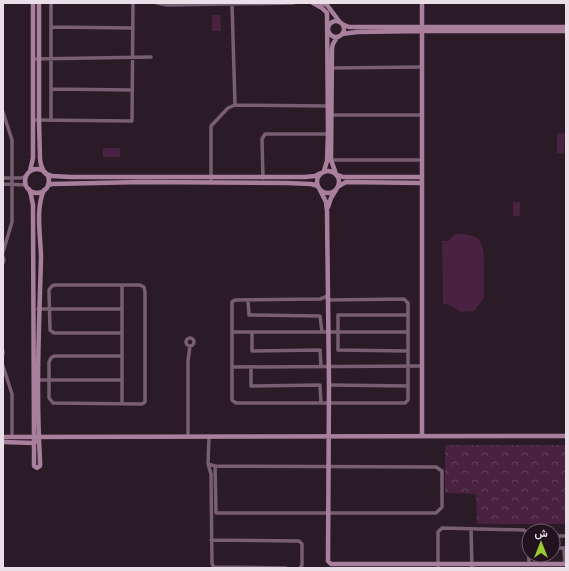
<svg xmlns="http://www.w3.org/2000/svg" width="569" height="571" viewBox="0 0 569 571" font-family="'Space Grotesk',Vazirmatn,sans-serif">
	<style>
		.grass { fill: #482240 }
		.forest { fill: url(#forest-crowns) }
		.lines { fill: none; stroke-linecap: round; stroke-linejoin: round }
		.street { stroke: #775e71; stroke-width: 3.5 }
		.secondary { stroke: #a8809e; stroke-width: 4.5 }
	</style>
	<defs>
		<pattern id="forest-crowns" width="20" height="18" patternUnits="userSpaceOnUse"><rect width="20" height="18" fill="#482240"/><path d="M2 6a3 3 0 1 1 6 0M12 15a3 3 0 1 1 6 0" fill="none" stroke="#63425c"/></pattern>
	</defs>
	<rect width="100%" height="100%" fill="#2b1b27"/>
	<path class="grass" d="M212,15H220L221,31H212Z
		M557,133L565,134L564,154L557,153Z
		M103,148H120V157H103Z
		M513,202H520V216H513Z
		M455,234C483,234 484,242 484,267C484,277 484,287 484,298L474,311L461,312L447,304H443L442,241H448Z"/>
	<path class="forest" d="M445,445H566V524H477L476,494L445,493Z"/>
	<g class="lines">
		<path class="street" d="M51,3V120
			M157,3L167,5L294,3
			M232,4L235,105
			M51,27L133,28
			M33,59L151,57
			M331,68L421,67
			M51,89L132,90
			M3,112L12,140V222L3,252
			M331,115H422
			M33,120L132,121L133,3
			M331,160H422
			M3,178H21L26,176
			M263,178L262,139L265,134H328
			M211,179V126L228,108L235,105L327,106
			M3,184L26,185
			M3,257L4,260L3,263
			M122,285V404
			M328,296L320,299L235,300L232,302V400L236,403H405L408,400V303L404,299L328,300
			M248,300L249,315L320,316L322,332
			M38,309H122
			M232,332H408
			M252,332V351L320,350L321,366
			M122,333H54L50,330L49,290L51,287L54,285H140L144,287L145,292V402L142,404L53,403L49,398V362L51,358L54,356H122
			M186 342a4 4 0 1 1 8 0a4 4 0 1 1-8 0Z
			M3,351V354
			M408,351L338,350V315H408
			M3,366L12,394V437
			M232,367L422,366
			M251,367V386L320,385L321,403
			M36,380H122
			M329,385L408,386
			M188,437V361L190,346
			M209,437L208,464L211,474L212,564L214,567L286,568
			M208,464L215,466L436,467L442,471V507L436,513H216L215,466
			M471,529L472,568
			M553,536H566
			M211,540L299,541L302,544V565L300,568
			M553,548H566
			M564,548L565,564
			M544,555V558
			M438,568V532L442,528L524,530L528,534L529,564"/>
		<path class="secondary" d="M39,3V120L40,159L41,165L44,172
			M313,3L322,8L327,13L328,134L327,161L324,171
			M322,3L327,5L339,21
			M328 29a8 8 0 1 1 16 0a8 8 0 1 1-16 0Z
			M342,24L349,27H566
			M422,27V3
			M422,31V436
			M342,34L357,32L422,31H566
			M25 181a12 12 0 1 1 24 0a12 12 0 1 1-24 0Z
			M317 182a11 11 0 1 1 22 0a11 11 0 1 1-22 0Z
			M30,171L33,158V3
			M46,174L52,176L71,177H305L315,176L321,173
			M336,174L331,160L332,48L333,44L337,37
			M338,175L343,177H422
			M48,185L52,184L141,182L287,183L311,184L318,186
			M339,186L346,182L422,183
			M29,189L31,195L33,205L34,447V466L37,468L40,466V460C36,393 39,326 41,259C41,238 35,209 44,190
			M320,190L326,202L327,211L329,385L328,561L331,564H566
			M328,207L331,198L336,190
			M3,437L566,436
			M3,442L34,443L36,441"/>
	</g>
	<rect width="569" height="571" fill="none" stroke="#eadee7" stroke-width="8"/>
	<g transform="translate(541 543)"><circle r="19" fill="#21121d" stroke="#71646e"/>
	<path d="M0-3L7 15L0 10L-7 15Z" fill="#9dca30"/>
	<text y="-6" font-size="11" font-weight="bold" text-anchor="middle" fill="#eadee7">ش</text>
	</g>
</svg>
